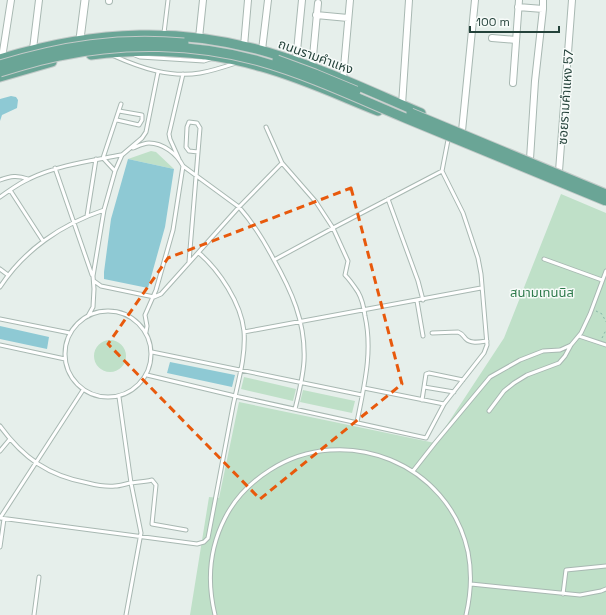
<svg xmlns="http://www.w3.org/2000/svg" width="606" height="615" viewBox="0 0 606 615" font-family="'Space Grotesk','Noto Sans Thai',sans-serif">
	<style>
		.green { fill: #bfe0c8 }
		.water { fill: #8ec9d4 }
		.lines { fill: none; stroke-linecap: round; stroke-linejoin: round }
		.service-casing { stroke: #a8b8b2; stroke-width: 5 }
		.minor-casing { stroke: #a8b8b2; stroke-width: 8 }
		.tertiary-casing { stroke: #a8b8b2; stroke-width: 9 }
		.primary-casing { stroke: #c2cac8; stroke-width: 11 }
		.path { stroke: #86b3a5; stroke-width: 1; stroke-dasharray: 2 3; stroke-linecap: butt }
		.service { stroke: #fff; stroke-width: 3 }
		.minor { stroke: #fff; stroke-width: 6 }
		.tertiary { stroke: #fff; stroke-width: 7 }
		.primary { stroke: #6aa596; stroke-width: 9 }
		.primary-bridge-casing { stroke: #c2cac8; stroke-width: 11; stroke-linecap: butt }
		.primary-bridge { stroke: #6aa596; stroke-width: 9 }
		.marked { fill: none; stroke: #e8590c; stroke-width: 3; stroke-dasharray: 8 5; stroke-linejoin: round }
		.labels { text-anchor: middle; stroke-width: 3; stroke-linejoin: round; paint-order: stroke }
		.street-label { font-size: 13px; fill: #24423a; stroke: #f7fbf9 }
		.park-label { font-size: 13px; fill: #2d7a4b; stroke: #f7fbf9 }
	</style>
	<rect width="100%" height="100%" fill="#e6efeb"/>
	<path class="green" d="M151,151L156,152L174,169L128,159Z
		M561,194L606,213V615H190L209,497L219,498L239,402L435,443L504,338Z
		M94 356a16 16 0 1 1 32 0a16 16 0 1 1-32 0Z
		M244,377L296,389L293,401L241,389Z
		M303,390L355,401L352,413L300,402Z"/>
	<path class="water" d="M11,96L16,97L18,100L17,108L2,115L0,121V99Z
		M128,159L174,169L165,227L148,288L104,279V272L111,219Z
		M0,326L49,337L47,349L0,339Z
		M170,362L235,375L232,387L167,373Z"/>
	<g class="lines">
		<defs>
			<path id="service" d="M164,33L168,0
				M135,55L140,57L204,61L210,59
				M114,56C141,68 170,78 200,73C212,71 224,67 236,63
				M117,120L139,125L142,120V115L119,111
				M266,127L282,163
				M133,148C138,146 144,143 149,143C163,143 177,154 183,166L173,230L156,290L145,315L147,326L146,332
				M103,158L121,104
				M103,158L115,171
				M179,159L170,139L169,134L183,74
				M183,166L239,207C253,223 263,239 273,258C291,290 306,322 304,361C303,377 299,393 295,409
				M55,168L92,275
				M442,171L448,140
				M0,180C11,176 17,175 28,179
				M10,190L43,241
				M0,197C9,191 19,183 29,179C58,165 90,161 121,155
				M388,199L418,281L423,300
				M87,216L96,159
				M544,259L602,280
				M189,262L200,128L197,123L189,122L187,127L186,147L189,151L198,152
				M0,269L8,275
				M94,281L101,286L154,297L161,294L239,207L282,163L316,202L333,228L348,261L345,275C350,280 354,286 358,292C362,299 364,308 365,316C373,352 364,386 357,422
				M0,287C24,250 62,224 104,210
				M417,301L423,336
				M65 354a43 43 0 1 1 86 0a43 43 0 1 1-86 0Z
				M88,316L93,307L94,289L93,276L104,210L115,171L122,155L142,138L146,132L158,72
				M0,319L70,333
				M244,332L481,288
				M432,333L458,332C463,334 463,336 466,339C471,344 480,342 487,341
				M579,336L606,345
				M0,345L65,359
				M152,352L362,395
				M147,375L235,396L426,438L444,404L484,353L487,345L481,274L478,258L463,213L442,171L333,228L274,260
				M364,388L444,404
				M454,392L424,387L426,374L429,373L463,380
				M119,397L131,483L141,533L126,615
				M422,400L424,387
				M489,411L504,391L514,383L527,375L559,363L565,356L571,345
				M0,426C23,458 49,476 88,483C96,485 106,487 115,486C120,486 125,484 130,483C138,482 144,482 152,480L156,485L152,524L186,530
				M0,451L10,439
				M413,471L435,443L490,377L520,360L543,351L560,350L571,345L581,333L590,314L606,271
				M0,518L197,544L204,542L208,538C216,494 225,450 233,406C238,382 246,356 244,331C241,303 219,270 199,253
				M0,518L83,390
				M0,547L4,519
				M471,584L580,595L601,591L606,589
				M563,594L566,570L606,566
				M34,615L39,577
				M215,615C207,582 209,549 225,518C235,498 251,482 270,470C345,422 449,463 468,552C472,573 471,594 466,615"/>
			<path id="minor" d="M109,1V0
				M518,7L543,9L535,81L530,159
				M543,9V0
				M316,15L348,18
				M199,38L203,0
				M492,38L516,40
				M244,46L248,0
				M33,49L39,0
				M262,50L268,0
				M2,58L11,0
				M296,61L302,0
				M312,67L318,3
				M343,79L350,0
				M513,83L519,0
				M402,105L409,0
				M462,131L475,0
				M559,171L572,0"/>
			<path id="tertiary" d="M80,39L85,0"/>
			<path id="primary" d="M91,55C147,48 207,51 262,67C302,78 340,96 378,111
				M0,59C94,30 185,25 280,56C328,71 374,93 421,113
				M0,77L52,62"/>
		</defs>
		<use href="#service" class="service-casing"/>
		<use href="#minor" class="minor-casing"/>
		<use href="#tertiary" class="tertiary-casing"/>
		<use href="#primary" class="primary-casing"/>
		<path class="path" d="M596,311L602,314L606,322
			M602,338L606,330"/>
		<use href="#service" class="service"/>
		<use href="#minor" class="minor"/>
		<use href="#tertiary" class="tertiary"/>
		<use href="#primary" class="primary"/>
		<defs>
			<path id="primary-bridge" d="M277,60L315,74L356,91
				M0,65C62,46 119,37 184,43
				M0,72C19,66 39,60 59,56C123,42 195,43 259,61C309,75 357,98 405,118C472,146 539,174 606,201
				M411,113L606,194"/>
		</defs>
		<use href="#primary-bridge" class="primary-bridge-casing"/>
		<use href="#primary-bridge" class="primary-bridge"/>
	</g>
	<path class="marked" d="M351,188L402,384L260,499L108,344L168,258Z"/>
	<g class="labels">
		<g class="street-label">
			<text transform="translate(316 56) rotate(20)" y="5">ถนนรามคำแหง</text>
			<text transform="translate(565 97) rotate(-86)" y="5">ซอยรามคำแหง 57</text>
		</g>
		<g class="park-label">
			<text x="542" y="297">สนามเทนนิส</text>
		</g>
	</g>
	<path d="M470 26v6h89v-6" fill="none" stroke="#24423a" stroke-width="2"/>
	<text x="476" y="26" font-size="12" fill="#24423a" stroke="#f7fbf9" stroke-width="3" paint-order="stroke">100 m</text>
</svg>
